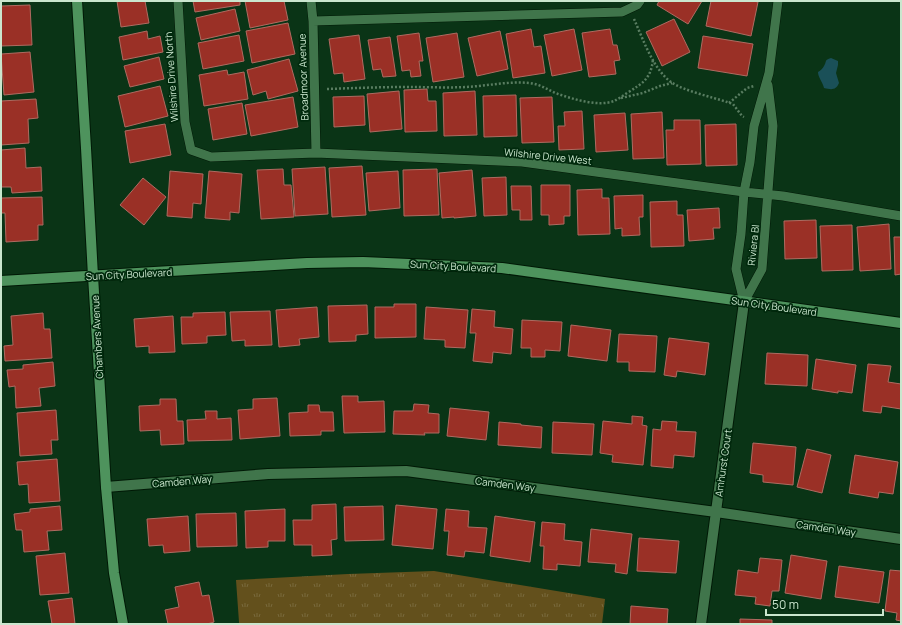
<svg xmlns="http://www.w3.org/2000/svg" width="902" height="625" viewBox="0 0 902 625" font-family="Manrope,sans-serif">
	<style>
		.grass { fill: url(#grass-tufts) }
		.water { fill: #1a5058 }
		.building { fill: #9a3026; stroke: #ae6b61 }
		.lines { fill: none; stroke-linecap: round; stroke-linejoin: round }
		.lane-casing { stroke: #001906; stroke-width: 10 }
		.street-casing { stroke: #001906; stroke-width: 12 }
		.secondary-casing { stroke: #001906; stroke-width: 12 }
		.path { stroke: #597d61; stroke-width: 2.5; stroke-dasharray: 2 2; stroke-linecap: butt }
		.lane { stroke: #40754b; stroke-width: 9 }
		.street { stroke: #40754b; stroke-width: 10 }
		.secondary { stroke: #4e935d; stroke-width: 10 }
		.labels { text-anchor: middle; stroke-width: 3.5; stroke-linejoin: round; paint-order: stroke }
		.street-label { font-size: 10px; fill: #cae6ce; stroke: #002a0d }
	</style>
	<defs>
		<pattern id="grass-tufts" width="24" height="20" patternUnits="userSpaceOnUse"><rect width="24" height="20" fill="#63501c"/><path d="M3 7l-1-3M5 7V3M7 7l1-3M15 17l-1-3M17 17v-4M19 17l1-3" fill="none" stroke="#78693c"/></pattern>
	</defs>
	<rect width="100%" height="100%" fill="#0a3416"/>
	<path class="grass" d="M434,571L605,599L602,624H239V622L236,580L348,574Z"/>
	<path class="water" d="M831,58L838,61V65L836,73L839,83C836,90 832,90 824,88C823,83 818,77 818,72C820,71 823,68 824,66C827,61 824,60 831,58Z"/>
	<path class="building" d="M117,1H145L149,23L121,27Z
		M193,1H240V5L195,12Z
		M245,1H284L288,20L250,28Z
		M659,1H702L688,24L657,5Z
		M711,1H753L758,2L751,36L706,26Z
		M30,5L32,45L1,46V6Z
		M235,9L240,31L201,40L196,18Z
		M674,19L690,52L662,66L646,32Z
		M288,23L295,54L252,63L246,31Z
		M531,29L534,47L541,46L545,73L513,78L506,34Z
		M574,29L582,70L552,76L544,35Z
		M610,29L613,45H617L620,60L614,61L616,74L589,77L582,33Z
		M147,31L148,39L160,36L163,52L123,60L119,37Z
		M500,31L508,69L477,76L468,38Z
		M419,33L423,61H419L421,76L411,77L410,70L402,71L397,36Z
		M457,33L464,77L433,82L426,38Z
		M239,35L244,61L203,69L198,43Z
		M359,35L365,79L344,82L343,73L334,74L329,39Z
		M703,36L753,44L747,76L698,68Z
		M390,37L396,76L383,77L381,69L373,70L368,40Z
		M30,52L34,92L4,95L1,54Z
		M159,57L164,79L130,87L124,66Z
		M289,59L298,91L268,99L266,91L253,95L247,70Z
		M227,70L228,75L244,72L248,99L204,106L199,75Z
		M160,86L168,116L125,127L118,96Z
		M427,89L428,101H436L437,131L405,132L404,90Z
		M399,91L402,129L370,132L367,94Z
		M475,91L477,135L444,136L443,93Z
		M516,95L517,136L484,137L483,96Z
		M364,96L365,125L334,127L333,97Z
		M293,97L298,127L251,136L245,105Z
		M552,97L554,142L522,143L520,98Z
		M36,99L38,118L28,119L29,143L1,145V101Z
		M242,103L247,134L213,140L208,109Z
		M582,111L584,149L559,150L558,126H565L564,112Z
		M662,112L664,158L633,159L631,114Z
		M625,113L628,150L596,152L594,115Z
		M674,120H700L701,164L667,165L666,130H674Z
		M165,124L171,155L130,163L125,131Z
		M736,124L737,165L706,166L705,125Z
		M25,148L26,168L41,167L42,191L12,193L11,187H1V150Z
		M362,166L366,215L332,217L329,168Z
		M325,167L328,214L295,216L292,169Z
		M283,169L284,185H291L294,217L261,219L257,170Z
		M437,169L439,215L404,216L403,170Z
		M472,170L476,216L454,218V217L442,218L439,173Z
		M170,171L203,174L201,204L193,203L192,218L167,216Z
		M209,171L242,174L239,213L230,212V220L205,218Z
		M398,171L400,208L369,211L366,173Z
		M506,177L507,215L484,216L482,178Z
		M143,178L166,197L144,225L120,205Z
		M541,185H570V216H564V224L549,225V215H541Z
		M511,186H531L532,220H520V210H512Z
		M602,189V198H609L610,234L578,235L577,190Z
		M643,195V217H639L640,235L622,236V228L615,229L614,196Z
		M42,197L43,225H38V240L6,242L5,213H1V198Z
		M677,201V215H683L684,246L651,247L650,202Z
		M719,208L720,228H713L714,239L689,241L687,210Z
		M816,220L817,258L785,259L784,221Z
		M889,224L891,269L860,271L857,227Z
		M852,225L853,270L822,271L820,226Z
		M894,237H901V274L895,275Z
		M394,304H416V337L375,338V307H394Z
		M367,305L368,334L356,335V341L329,342L328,306Z
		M317,307L319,337L299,339L300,345L279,347L276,310Z
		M426,307L468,310L465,348L445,347V340L424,339Z
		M472,309L495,311L494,327L513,329L511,354L493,352L492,363L473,361L476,333H470Z
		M270,311L272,345L245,346V340L232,341L230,312Z
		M225,312L226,335L207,336V343L182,344L181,317H193V313Z
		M43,313L44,329H50L52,358L5,361L4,346L13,345L11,316Z
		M173,316L175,352L149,353V346L136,347L134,319Z
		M522,320L562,322L560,351L545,350V357H531V348H521Z
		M571,325L611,330L607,361L568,356Z
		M619,334L657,336L655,372L629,371V362H617Z
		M669,338L709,343L705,375L677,371L676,377L664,375Z
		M767,353L808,355L807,386L765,384Z
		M816,359L856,365L852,393L838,391V393L812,389Z
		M53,362L55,386L39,388L41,406L16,408L15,386L9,387L7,370L23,369V365Z
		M868,364L891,366L888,382L901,384V409L882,406L881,413L863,411Z
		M342,396H358V402L384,401L385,432L344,433Z
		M277,398L280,436L240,439L238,410L253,409V399Z
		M160,399H176L177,421H183L184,444L161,445L160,430L140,431L139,406L160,405Z
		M414,404L429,405L428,413L439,414V433H424L425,435L393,434L394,411H413Z
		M308,405H319L320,412H333L334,431H321V435L290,436L289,413L308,412Z
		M450,408L489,412L486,440L447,436Z
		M56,410L58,440H51L52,454L20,456L17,413Z
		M205,411H217V419L231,418L232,440L188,441L187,420L206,419Z
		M632,416L643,417L642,425L647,426L643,465L612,462L613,455L600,453L603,421L632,424Z
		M662,421L677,422L676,431L696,432L694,457L674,455L673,468L651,466L653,429L661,430Z
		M499,422L521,424V425L542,427L541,448L498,445Z
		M553,422L594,424L592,455L552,453Z
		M753,443L796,447L793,485L763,482V475L750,473Z
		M807,449L831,455L822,493L797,487Z
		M855,455L898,462L893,494L879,492L878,498L849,493Z
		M57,459L60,501L29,503L28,484L19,485L17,462Z
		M336,504L337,539L331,540L332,555L312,556V545H294L293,520H312V505Z
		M396,505L437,509L433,549L392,545Z
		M60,506L62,530L47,531L49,550L24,552L22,530H16L14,514L30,512V509Z
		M383,506L384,540L345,541L344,507Z
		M285,509V541H268V547L246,548L245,511Z
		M446,509L469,511L468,527L487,528L484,553L465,551L464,557L447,555L449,531H444Z
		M236,513L237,546L197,547L196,514Z
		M188,516L190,551L164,553L163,545L149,546L147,519Z
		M495,516L535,522L530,562L490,556Z
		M542,522L565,524L564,540L582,542L580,566L557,564V570L543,569L544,546H540Z
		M591,529L632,534L627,574L615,572L616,564L588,562Z
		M639,538L679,541L676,573L637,571Z
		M65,553L69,593L40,595L36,556Z
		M791,555L827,561L821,599L785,593Z
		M760,558L782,560L779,591H772L770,606L755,604L756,597L735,595L738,570L758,573Z
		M839,566L884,572L879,603L835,597Z
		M890,570L901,571V621L896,620L897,613L885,611Z
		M199,582L202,596L209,595L214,622L207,624H168L165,610L179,607L175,587Z
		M72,598L75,624H52L48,601Z
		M631,606L668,609L667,624H630Z
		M740,619L772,620V624H740Z"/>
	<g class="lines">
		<defs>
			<path id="lane" d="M178,1L185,122L191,150L211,157L316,153L522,162L744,192L783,196L901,216
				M311,1L313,21L316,153
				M313,21L622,12L637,5L640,1
				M744,302L736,269L741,234L744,192L750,162L754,126L769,73L778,1
				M744,302L762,269L773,126L768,85"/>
			<path id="street" d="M106,487L268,474L406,471L716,512L901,539
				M701,624L744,302"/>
			<path id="secondary" d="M77,1L86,148L93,276L106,487L114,573L123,624
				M1,281L307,263L363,262L502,268L901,323"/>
		</defs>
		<use href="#lane" class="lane-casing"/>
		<use href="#street" class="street-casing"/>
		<use href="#secondary" class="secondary-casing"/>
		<path class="path" d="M634,19C643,39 653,69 671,82C684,91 712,97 727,102L733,104L742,116L744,117
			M327,89C354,88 381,87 408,87C427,87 447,88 466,87C487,86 508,81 529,83C540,84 548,90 558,94C573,99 598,107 614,101C618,99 623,96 627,93C643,83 651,79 653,59
			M621,98L643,93L660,86L672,83
			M729,103L747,88L754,86"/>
		<use href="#lane" class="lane"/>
		<use href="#street" class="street"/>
		<use href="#secondary" class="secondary"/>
	</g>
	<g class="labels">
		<g class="street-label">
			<text transform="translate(171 77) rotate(-94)" y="4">Wilshire Drive North</text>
			<text transform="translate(303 77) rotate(-92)" y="4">Broadmoor Avenue</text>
			<text transform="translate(548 156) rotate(6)" y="4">Wilshire Drive West</text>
			<text transform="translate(753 245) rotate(-84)" y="4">Riviera Bl</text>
			<text transform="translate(453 266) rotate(3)" y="4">Sun City Boulevard</text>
			<text transform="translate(129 274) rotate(-3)" y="4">Sun City Boulevard</text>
			<text transform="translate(774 306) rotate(8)" y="4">Sun City Boulevard</text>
			<text transform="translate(97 337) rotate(-93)" y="4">Chambers Avenue</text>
			<text transform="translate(723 463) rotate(-82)" y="4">Amhurst Court</text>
			<text transform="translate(182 481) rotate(-5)" y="4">Camden Way</text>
			<text transform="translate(505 484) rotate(7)" y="4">Camden Way</text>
			<text transform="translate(826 528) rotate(8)" y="4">Camden Way</text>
		</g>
	</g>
	<rect width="902" height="625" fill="none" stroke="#cae6ce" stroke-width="4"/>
	<path d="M766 609v6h117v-6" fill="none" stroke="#cae6ce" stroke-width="2"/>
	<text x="772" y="609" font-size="12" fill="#cae6ce" stroke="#002a0d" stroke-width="3" paint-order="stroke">50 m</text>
</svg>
